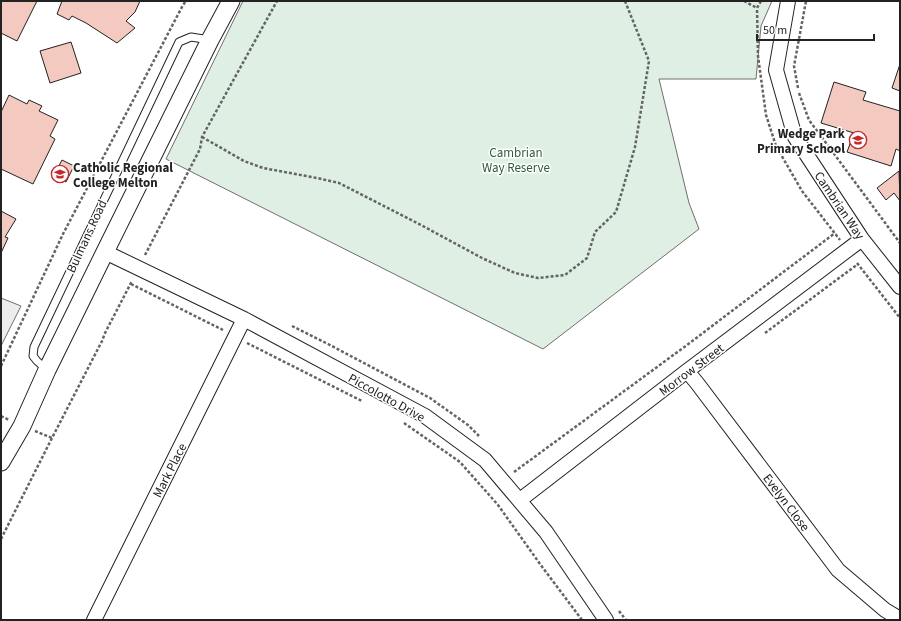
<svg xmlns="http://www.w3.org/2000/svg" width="901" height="621" viewBox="0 0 901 621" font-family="'Source Sans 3',sans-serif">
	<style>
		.green { fill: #e0efe3; stroke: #6f6f6f }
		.parking { fill: #ededed; stroke: #6f6f6f }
		.building { fill: #f3c9c0; stroke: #222 }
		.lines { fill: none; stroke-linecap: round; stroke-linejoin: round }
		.service-casing { stroke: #222; stroke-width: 9 }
		.minor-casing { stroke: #222; stroke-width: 16 }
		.tertiary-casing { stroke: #222; stroke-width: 19 }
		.path { stroke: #646464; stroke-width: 2.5; stroke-dasharray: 3 2; stroke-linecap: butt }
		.service { stroke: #fff; stroke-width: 7 }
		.minor { stroke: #fff; stroke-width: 14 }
		.tertiary { stroke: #fff; stroke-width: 17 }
		.labels { text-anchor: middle; stroke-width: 3; stroke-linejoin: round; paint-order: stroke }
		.poi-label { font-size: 13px; font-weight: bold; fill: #222; stroke: #fff; text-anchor: end }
		.park-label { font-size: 13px; fill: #2f5e38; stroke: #fff }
		.street-label { font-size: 13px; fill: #222; stroke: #fff }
	</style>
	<rect width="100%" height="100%" fill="#fff"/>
	<path class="green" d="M243,1H772L761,26L756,79H659L689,203L699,229L543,349L166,159Z"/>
	<path class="parking" d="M1,298L21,306L1,346Z"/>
	<path class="building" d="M1,1H37L17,41L1,33Z
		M62,1H140L135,12L126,21L135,28L117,43L86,23L72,16L69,20L57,14Z
		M71,42L81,73L50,83L40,51Z
		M900,64V91L892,88Z
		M834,82L866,92L863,100L900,111V151L896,149L891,166L847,152L854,133L821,123Z
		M9,95L27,104L29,100L42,106L39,111L58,120L50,136L55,139L33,184L1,169V112Z
		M62,160L74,166L66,182L54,175Z
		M899,171L900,201L894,193L886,200L877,188Z
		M1,211L16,219L5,237L8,238L1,253Z"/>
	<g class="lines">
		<defs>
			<path id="service" d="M47,370L37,361L33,356L34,347L179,42L191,37L210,40"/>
			<path id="minor" d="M788,1L776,70L795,137L862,239L900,287
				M105,252L244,319L425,416L485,460L546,532L606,620
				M687,371L697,383L838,570L885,610L900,619
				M520,500L687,371L862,239
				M94,620L244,319"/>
			<path id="tertiary" d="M1,462L22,426L47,370L105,252L210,40L231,1"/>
		</defs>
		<use href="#service" class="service-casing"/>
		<use href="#minor" class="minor-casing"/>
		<use href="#tertiary" class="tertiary-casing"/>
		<path class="path" d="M744,1L757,8
			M761,1L757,8L758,56L766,115L776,146L802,191L840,240
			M798,88L794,66L806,1
			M799,93L809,120L900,243
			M202,137L244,161L263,168L317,178L339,183L421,225L482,258L515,273L538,278L565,275L587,258L595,232L616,212L635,147L649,61L625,1
			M145,255L200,149L202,137L277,1
			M857,263L900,318
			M131,284L223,330
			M292,326L328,344L430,398L468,425L479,436
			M765,333L858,264
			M247,343L362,401
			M1,366L63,234L183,5L186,1
			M1,416L9,420
			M404,423L460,462L498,505L540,564L582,620
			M35,431L52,438
			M514,472L687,345L835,233
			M1,539L52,438L102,341L105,333L132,281
			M619,611L626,620"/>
		<use href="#service" class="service"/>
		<use href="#minor" class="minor"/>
		<use href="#tertiary" class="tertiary"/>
	</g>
	<defs>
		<symbol id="school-ring" viewBox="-11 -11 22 22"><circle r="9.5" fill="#fff" stroke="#c62828" stroke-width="1.5"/><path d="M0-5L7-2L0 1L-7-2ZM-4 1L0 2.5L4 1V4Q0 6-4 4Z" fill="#c62828"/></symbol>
	</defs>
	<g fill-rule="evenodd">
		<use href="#school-ring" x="848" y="130" width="20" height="20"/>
		<use href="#school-ring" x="50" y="164" width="20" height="20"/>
	</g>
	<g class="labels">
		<g class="poi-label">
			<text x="845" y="138">Wedge Park<tspan x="845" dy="15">Primary School</tspan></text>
			<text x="73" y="172" text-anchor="start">Catholic Regional<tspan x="73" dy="15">College Melton</tspan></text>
		</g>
		<g class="park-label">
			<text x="516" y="157">Cambrian<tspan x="516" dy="15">Way Reserve</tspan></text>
		</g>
		<g class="street-label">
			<text transform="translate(840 205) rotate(56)" y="5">Cambrian Way</text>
			<text transform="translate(86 236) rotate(-65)" y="5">Bulmans Road</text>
			<text transform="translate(691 369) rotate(-37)" y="5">Morrow Street</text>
			<text transform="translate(387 397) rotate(29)" y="5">Piccolotto Drive</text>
			<text transform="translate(169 470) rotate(-63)" y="5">Mark Place</text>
			<text transform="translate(787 502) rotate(53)" y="5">Evelyn Close</text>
		</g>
	</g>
	<rect width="901" height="621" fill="none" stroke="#222222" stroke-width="4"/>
	<path d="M757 34v6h117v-6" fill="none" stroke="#222222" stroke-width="2"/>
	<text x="763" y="34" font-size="12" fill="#222222" stroke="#ffffff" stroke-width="3" paint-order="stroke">50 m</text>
</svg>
